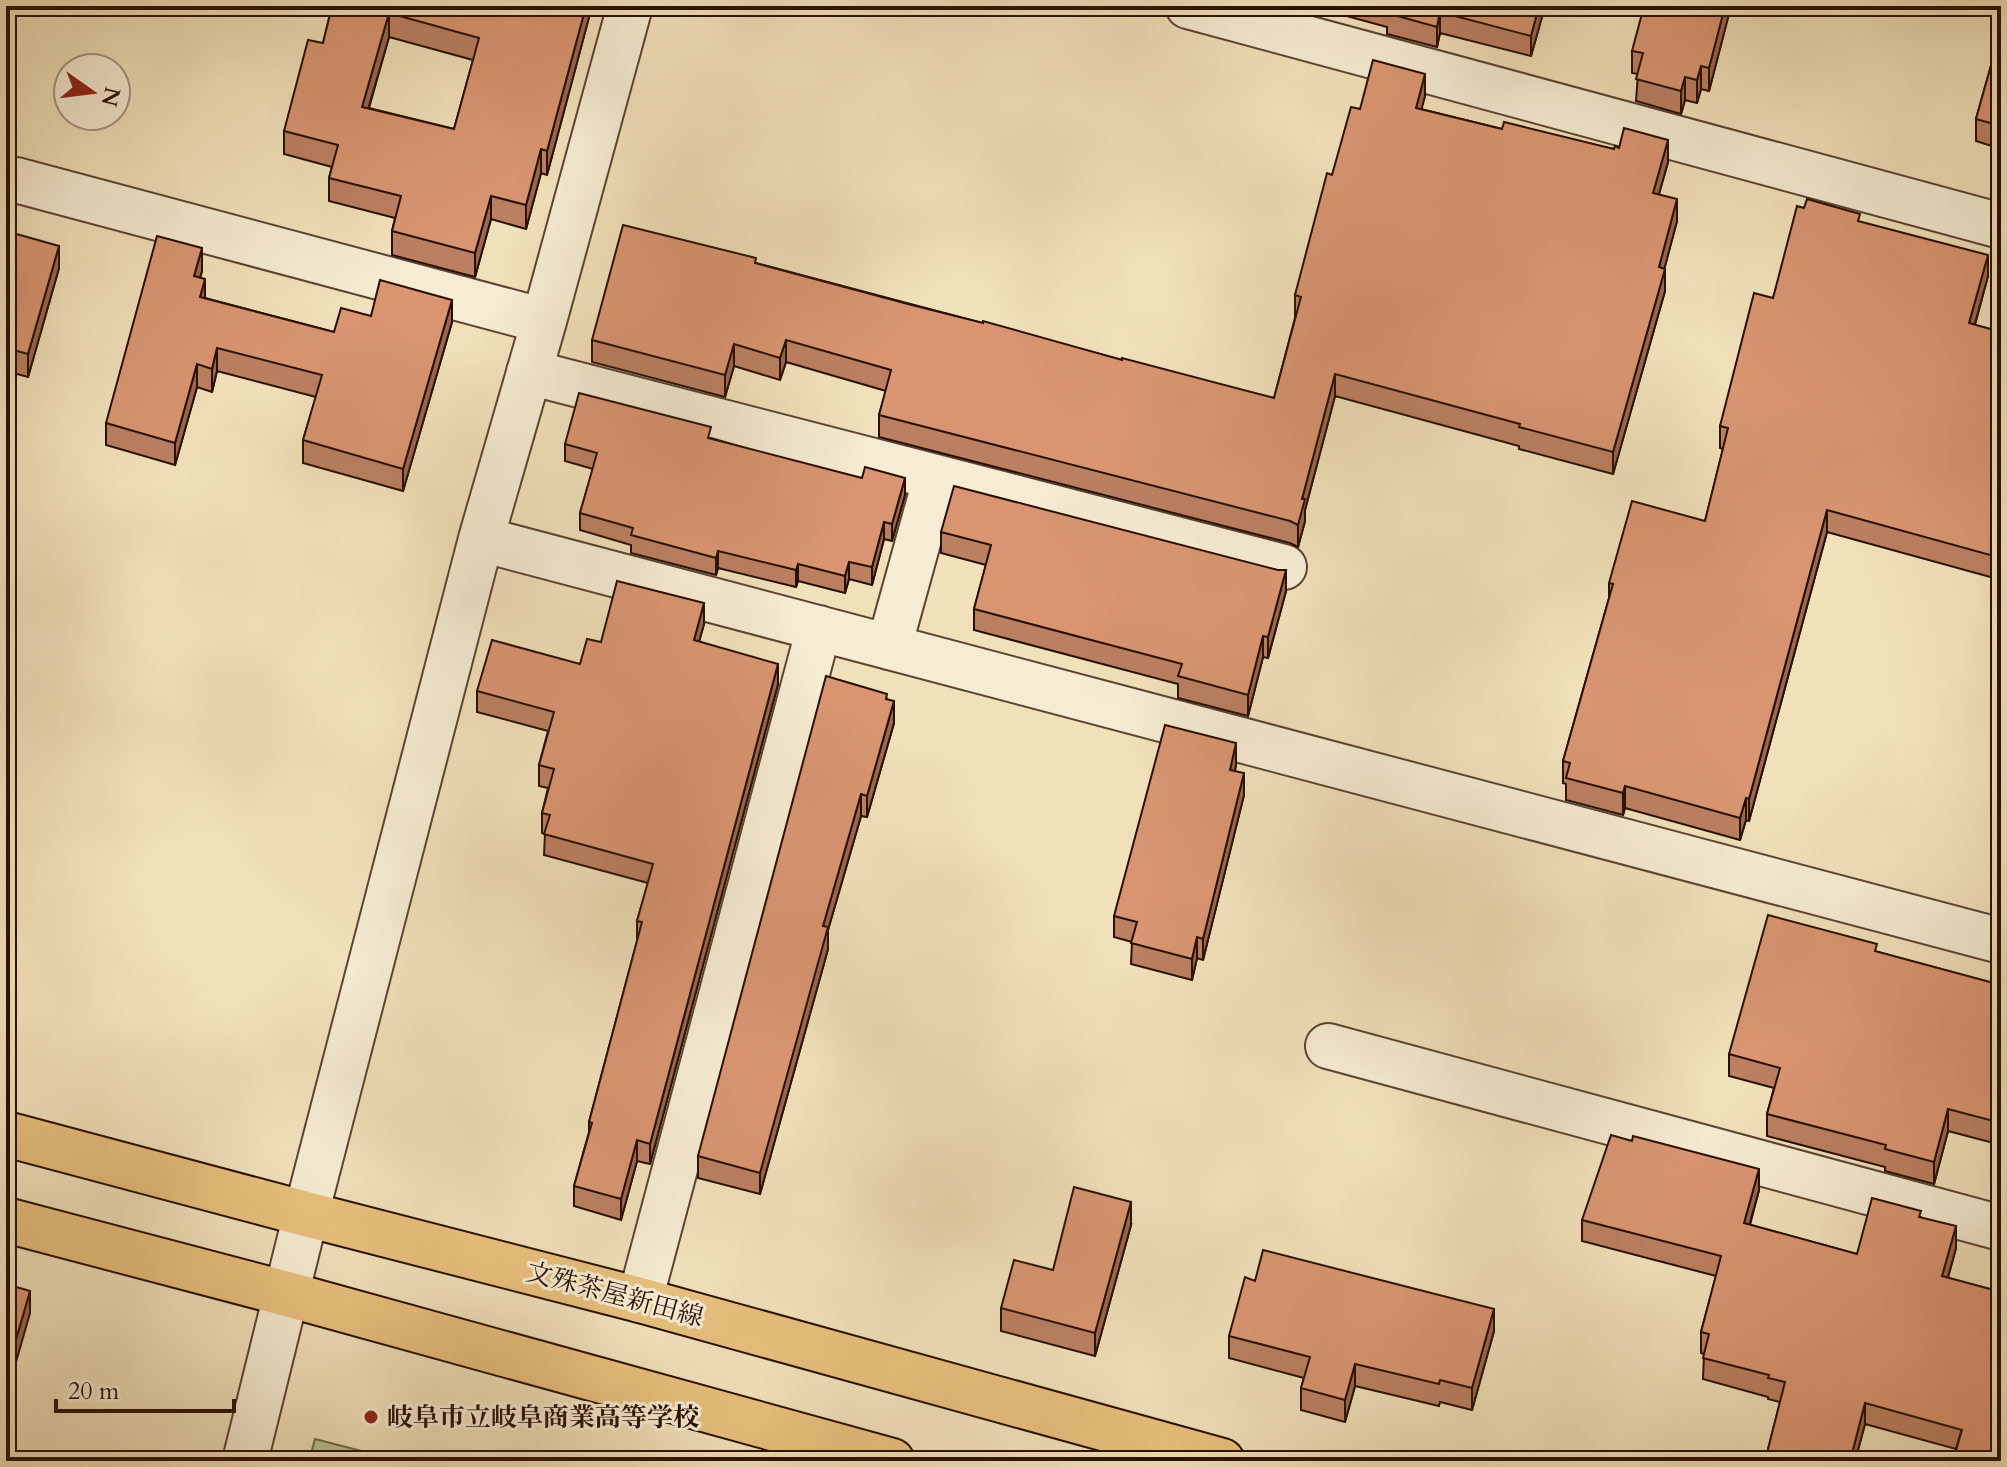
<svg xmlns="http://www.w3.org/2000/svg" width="2007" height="1467" viewBox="0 0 2007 1467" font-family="Cardo,'Noto Serif JP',serif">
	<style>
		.grass { fill: #b8c392; stroke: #706a4b; stroke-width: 2 }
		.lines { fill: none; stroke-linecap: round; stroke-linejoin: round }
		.minor-casing { stroke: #5b4432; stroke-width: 48 }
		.major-casing { stroke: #291004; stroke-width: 48 }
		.minor { stroke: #f6ecd3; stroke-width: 44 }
		.major { stroke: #e8c07e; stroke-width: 44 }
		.wall { fill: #bb8062; stroke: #291004; stroke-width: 2; fill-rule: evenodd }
		.shaded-wall { fill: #986850; stroke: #291004; stroke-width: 2 }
		.building { fill: #d99572; stroke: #291004; stroke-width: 2; fill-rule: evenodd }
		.poi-dot { fill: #8f2418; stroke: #f6ecd3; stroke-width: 3 }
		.labels { text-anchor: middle; stroke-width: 6; stroke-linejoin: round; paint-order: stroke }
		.street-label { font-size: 26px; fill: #291004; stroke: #f6ecd3 }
		.poi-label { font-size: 26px; font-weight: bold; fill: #291004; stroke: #f6ecd3; text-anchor: start }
	</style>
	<rect width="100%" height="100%" fill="#f1e1bb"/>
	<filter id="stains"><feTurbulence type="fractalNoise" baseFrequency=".0025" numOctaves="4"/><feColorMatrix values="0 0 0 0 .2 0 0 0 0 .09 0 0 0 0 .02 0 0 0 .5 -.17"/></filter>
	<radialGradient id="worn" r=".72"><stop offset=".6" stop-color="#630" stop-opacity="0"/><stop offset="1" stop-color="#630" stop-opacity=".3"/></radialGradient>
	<path class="grass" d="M315,1439L400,1461H309Z"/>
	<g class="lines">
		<defs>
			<path id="minor" d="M1188,6L2001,226
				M16,180L544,321
				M529,372L1284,567
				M481,539L2001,941
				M889,647L936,477
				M1328,1046L2001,1228
				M640,1300L819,628
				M245,1461L306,1214L481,539L544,321L630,6"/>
			<path id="major" d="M6,1134L306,1214L640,1300L1222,1461
				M6,1220L287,1294L892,1461"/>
		</defs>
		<use href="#minor" class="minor-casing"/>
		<use href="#major" class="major-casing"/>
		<use href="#minor" class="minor"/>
		<use href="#major" class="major"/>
	</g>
	<path class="wall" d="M332,6H592L547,175L541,173L526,229L491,219L475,277L392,255V231L395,218L329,201V178L332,167L284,154V131L323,43ZM389,37L473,60L454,129L369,108Z
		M1310,6H1545L1531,56L1440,33L1437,47L1387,34V27Z
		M1731,6L1709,91L1701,89L1697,103L1685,100L1681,114L1636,101L1638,74L1632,73V51Z
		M2001,30V149L1976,141V119Z
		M1425,96L1421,109L1502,129L1614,149L1668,162L1659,194L1677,221L1664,269L1665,291L1613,474L1519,449V446L1335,396L1305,510V521L1298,547L1290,543L879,437V415L886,391L786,362L780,380L734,366L725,397L592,362V340L756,263L1122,360L1274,398L1295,318V295L1332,175L1360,109Z
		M1804,208L1860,222L1988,276L1975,325L2001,332V580L1827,532L1749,821L1746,820L1740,840L1625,808L1623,815L1566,800V784L1563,783V761L1609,598V583L1705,521L1723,449L1720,448V426L1773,298Z
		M6,231L59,268L28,377L6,371Z
		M202,271L200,278L205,298L334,332L371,316L452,322L403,491L303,463V440L316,397L217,371L212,392L197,387L175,465L106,445V423Z
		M711,438L905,495L892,541L884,539L872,585L849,579L845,593L798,581L796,587L718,568L716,575L631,553V545L580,530V513L593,469L565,461V444Z
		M941,532L1286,591L1268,658L1263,657L1248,716L1178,698V684L974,630V609L986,565L941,553Z
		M704,624L699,641L778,684L650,1164L637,1161L621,1220L574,1206V1186L589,1132V1122L637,941V921L648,883L544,855L545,834L542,833V813L548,788L539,786V765L548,731L477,712V691L580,664L601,642Z
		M887,700L894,723L867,817L861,816L828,930V949L760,1194L698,1178V1156Z
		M1236,765L1235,771L1244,795L1203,960L1197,958L1192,980L1131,964L1132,942L1114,937V916Z
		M1877,952L2001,985V1145L1948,1131L1934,1184L1885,1171V1167L1767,1136V1114L1774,1088L1729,1076V1054Z
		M1632,1141L1759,1190L1750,1225L1857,1254L1921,1217L1956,1248L1948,1278L2001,1292L1956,1449L1865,1424L1855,1461H1765L1780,1402L1768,1399V1397L1703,1379L1704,1354L1701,1353V1332L1716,1276L1582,1241V1220Z
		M1131,1225L1095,1356L1001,1331V1308L1053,1270Z
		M1255,1281L1494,1331L1472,1410L1440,1402L1439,1406L1355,1386L1345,1422L1301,1410V1388L1304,1378L1229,1358V1336Z"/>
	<path class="shaded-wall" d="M586,6H592L547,175V151Z
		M1539,6H1545L1531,56V36Z
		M1725,6H1731L1709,91V68Z
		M1440,12V33L1437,47V27Z
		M389,13V37L362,130V107Z
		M1701,66V89L1697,103V80Z
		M1425,74V96L1416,130V108Z
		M1685,77V100L1681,114V91Z
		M1668,140V162L1653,215V193Z
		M541,149V173L526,229V205Z
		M491,196V219L475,277V253Z
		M1677,199V221L1659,289V267Z
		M59,246V268L28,377V354Z
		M202,248V271L194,299V276Z
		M1988,255V276L1969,345V323Z
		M1665,269V291L1613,474V452Z
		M205,279V301L200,297Z
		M452,300V322L403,491V469Z
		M786,340V362L780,380V358Z
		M734,344V366L725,397V375Z
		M217,348V371L212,392V369Z
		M197,364V387L175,465V443Z
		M1335,374V396L1305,510V521L1298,547V525L1302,499Z
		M905,478V495L892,541V524Z
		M1827,510V532L1749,821V799Z
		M884,522V539L872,585V567Z
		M718,551V568L716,575V558Z
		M849,562V579L845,593V576Z
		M798,564V581L796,587V570Z
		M1286,570V591L1268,658V637Z
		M704,603V624L694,660V640Z
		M1263,636V657L1248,716V695Z
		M778,664V684L650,1164V1144Z
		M894,701V723L867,817V796Z
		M1236,743V765L1230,791V770Z
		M1244,773V795L1203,960V939Z
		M1625,786V808L1623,815V793Z
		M861,794V816L828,930V949L760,1194V1173L823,926Z
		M1746,798V820L1740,840V818Z
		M1197,937V958L1192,980V959Z
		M1948,1109V1131L1934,1184V1162Z
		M637,1140V1161L621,1220V1199Z
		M1759,1169V1190L1744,1244V1223Z
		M1131,1202V1225L1095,1356V1333Z
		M1956,1226V1248L1942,1298V1276Z
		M30,1291V1313L6,1397V1374Z
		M1494,1309V1331L1472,1410V1388Z
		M1355,1364V1386L1345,1422V1400Z
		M1865,1403V1424L1855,1461H1850Z"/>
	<path class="building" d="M332,6H586L547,151L541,149L526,205L491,196L475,253L392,231L401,196L329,178L338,145L284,131L308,40L323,43ZM389,13L479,38L454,129L362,107Z
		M1386,6H1539L1531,36L1440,12L1437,27L1387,13L1389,7Z
		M1644,6H1725L1709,68L1701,66L1697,80L1685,77L1681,91L1636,79L1643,53L1632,51Z
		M2001,30V126L1976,119Z
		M1373,60L1425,74L1416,108L1502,129L1504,122L1614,149L1615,146L1619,148L1624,128L1668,140L1653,193L1677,199L1659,267L1665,269L1613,452L1519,427L1520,424L1335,374L1302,499H1305L1298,525L1290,521L879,415L891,370L786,340L780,358L734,344L725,375L592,340L623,225L756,258L755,263L908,304L983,323V321L1122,360V358L1274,398L1301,297L1295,295L1327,173L1332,175L1351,107L1360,109Z
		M1807,199L1860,214L1858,221L1988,255L1969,323L2001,332V558L1827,510L1749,799L1746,798L1740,818L1625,786L1623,793L1566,778L1570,763L1563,761L1613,584L1609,583L1632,501L1705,521L1728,428L1720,426L1754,293L1773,298L1797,206L1804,208Z
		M6,231L59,246L28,354L6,348Z
		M157,236L202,248L194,276L205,279L200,297L334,332L341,308L371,316L380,280L452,300L403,469L303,440L322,375L217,348L212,369L197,364L175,443L106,423Z
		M579,393L711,427L708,438L862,478L865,467L905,478L892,524L884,522L872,567L849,562L845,576L798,564L796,570L718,551L716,558L631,535L633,528L580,513L597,453L565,444Z
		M954,486L1278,570H1286L1268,637L1263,636L1248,695L1178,676L1182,664L974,609L991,545L941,532Z
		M617,581L704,603L694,640L778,664L650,1144L637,1140L621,1199L574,1186L592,1123L589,1122L642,922L637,921L653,864L544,834L550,815L542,813L554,769L539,765L554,712L477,691L492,640L580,664L587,639L601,642Z
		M826,676L887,694L886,699L894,701L867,796L861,794L823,926L828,927L760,1173L698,1156Z
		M1165,725L1236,743L1230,770L1244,773L1203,939L1197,937L1192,959L1131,943L1137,922L1114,916Z
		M1768,915L1877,944L1875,951L2001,985V1123L1948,1109L1934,1162L1885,1149L1886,1145L1767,1114L1780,1068L1729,1054Z
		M1611,1135L1632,1141L1633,1136L1759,1169L1744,1223L1857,1254L1872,1198L1921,1211L1919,1217L1956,1226L1942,1276L2001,1292V1461H1953L1962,1430L1865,1403L1850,1461H1765L1785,1382L1768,1378L1769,1375L1703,1358L1709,1334L1701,1332L1721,1256L1582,1220Z
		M1074,1187L1131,1202L1095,1333L1001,1308L1014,1260L1053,1270Z
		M1263,1250L1494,1309L1472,1388L1440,1380L1439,1384L1355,1364L1345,1400L1301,1388L1310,1357L1229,1336L1245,1277L1255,1281Z
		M6,1284L30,1291L6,1374Z"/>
	<circle class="poi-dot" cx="371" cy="1417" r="8"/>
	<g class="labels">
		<g class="street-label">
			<text transform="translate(615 1294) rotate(15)" y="9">文殊茶屋新田線</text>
		</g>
		<g class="poi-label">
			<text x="387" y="1426">岐阜市立岐阜商業高等学校</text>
		</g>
	</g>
	<rect width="2007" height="1467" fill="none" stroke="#f1e1bb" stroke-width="32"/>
	<rect x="8" y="8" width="1991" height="1451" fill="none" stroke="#291004" stroke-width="4"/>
	<rect x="16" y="16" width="1975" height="1435" fill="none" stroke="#291004" stroke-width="2"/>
	<g transform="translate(92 92) rotate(104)"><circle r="38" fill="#f6ecd3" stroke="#a49480" stroke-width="2"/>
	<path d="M0-6L14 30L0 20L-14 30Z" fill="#8f2418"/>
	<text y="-12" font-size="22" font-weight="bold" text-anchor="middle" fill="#291004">N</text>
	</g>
	<path d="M56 1399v12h178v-12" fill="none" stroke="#291004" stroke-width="4"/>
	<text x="68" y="1399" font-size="24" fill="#291004" stroke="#f6ecd3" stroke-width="6" paint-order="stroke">20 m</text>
	<rect width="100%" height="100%" filter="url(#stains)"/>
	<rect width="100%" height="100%" fill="url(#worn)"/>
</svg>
